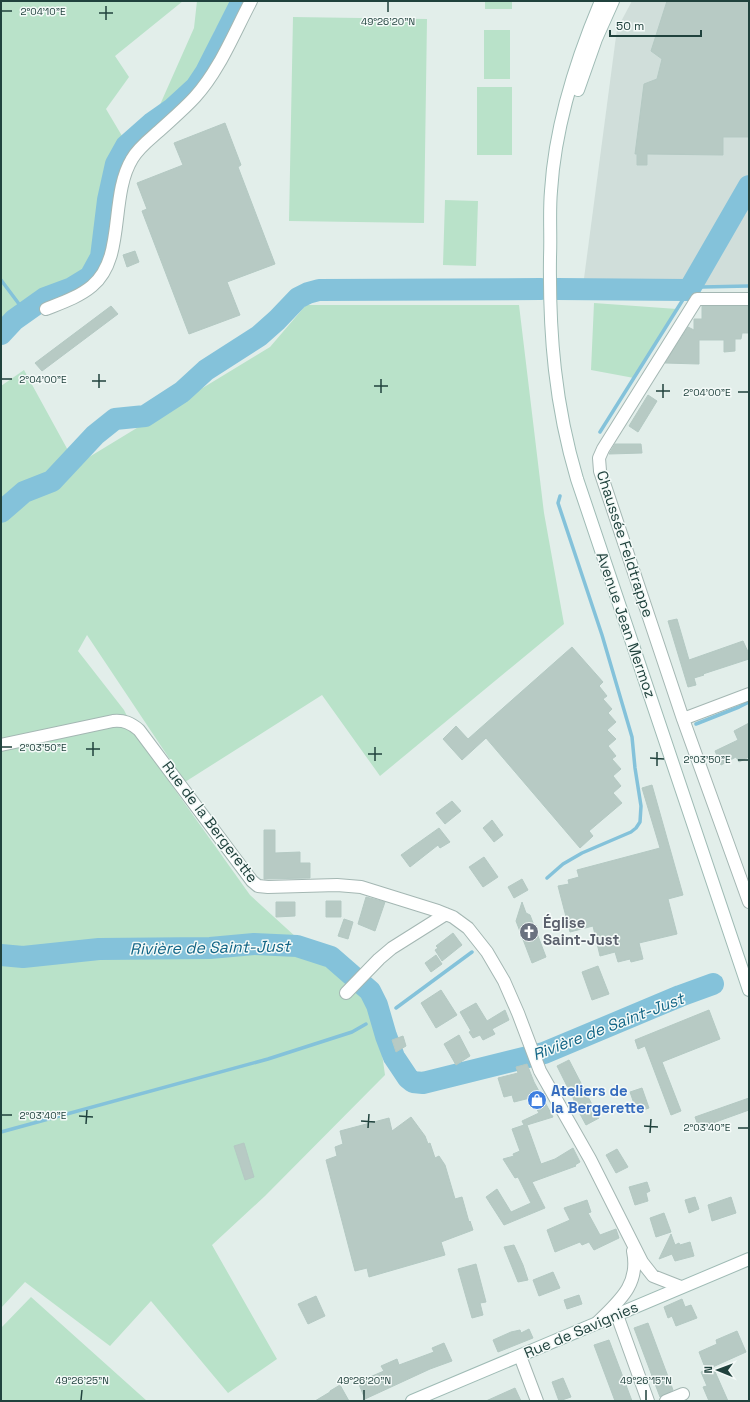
<svg xmlns="http://www.w3.org/2000/svg" width="750" height="1402" viewBox="0 0 750 1402" font-family="'Space Grotesk',sans-serif">
	<style>
		.built { fill: #d0deda }
		.green { fill: #b9e2c9 }
		.lines { fill: none; stroke-linecap: round; stroke-linejoin: round }
		.stream { stroke: #84c2da; stroke-width: 3.5 }
		.river { stroke: #84c2da; stroke-width: 22 }
		.building { fill: #b7cac4; stroke: #b4c9c3 }
		.street-casing { stroke: #a4b7b3; stroke-width: 14 }
		.secondary-casing { stroke: #9fbbb5; stroke-width: 14 }
		.street { stroke: #fff; stroke-width: 12 }
		.secondary { stroke: #fff; stroke-width: 12 }
		.ticks { fill: none; stroke: #20423d; stroke-width: 1.5 }
		.labels { text-anchor: middle; stroke-width: 3; stroke-linejoin: round; paint-order: stroke }
		.street-label { font-size: 15px; fill: #20423d; stroke: #f4faf8 }
		.worship-label { font-size: 15px; font-weight: bold; fill: #5b616d; stroke: #f4faf8; text-anchor: start }
		.shop-label { font-size: 15px; font-weight: bold; fill: #366cbe; stroke: #f4faf8; text-anchor: start }
		.water-label { font-size: 16px; font-style: italic; fill: #126586; stroke: #f4faf8 }
		.ticks-label { font-size: 10px; text-anchor: middle; fill: #20423d; stroke: #f4faf8; stroke-width: 3; stroke-linejoin: round; paint-order: stroke }
	</style>
	<rect width="100%" height="100%" fill="#e2eeea"/>
	<path class="built" d="M632,1H749V286H583L617,29Z"/>
	<path class="green" d="M1,1H183L115,56L129,77L106,109L128,146L121,165L114,195L105,260L91,280L73,292L48,304L19,324L1,341Z
		M197,1H234L215,30L190,86L155,116L194,28Z
		M485,1H512V9H485Z
		M293,17L427,19L424,223L289,221Z
		M484,30H510V79H484Z
		M477,87H512V155H477Z
		M445,200L478,201L476,266L443,265Z
		M594,303L677,309L634,378L591,370Z
		M306,305H519L544,513L564,624L380,776L322,695L185,782L87,635L78,651L124,710L138,738L250,895L365,1000L378,1025L385,1075L265,1196L212,1245L277,1359L228,1393L151,1301L110,1346L25,1282L1,1308V520L3,519H1V386L24,370L76,465L270,347Z
		M31,1297L147,1401H1V1328Z"/>
	<g class="lines">
		<path class="stream" d="M1,280L25,312
			M600,432L689,290L702,287L749,286
			M696,724L739,707L749,702
			M547,878L563,864L582,853L631,832L636,828L640,822L641,806L635,768L632,737L602,635L558,503L560,496
			M396,1008L472,952
			M1,1132L268,1059L352,1032L366,1024"/>
		<path class="river" d="M556,289L689,290L749,186
			M1,334L14,320L45,298L72,288L90,277L101,257L108,200L116,164L126,146L152,123L172,109L196,87L206,72L242,1
			M1,512L24,492L52,481L95,435L115,419L145,416L182,392L206,370L259,336L277,320L298,298L308,293L319,290L541,289
			M1,955L23,957L99,949L210,948L254,944L297,946L331,957L370,991L377,1005L386,1036L394,1057L408,1078L413,1082L423,1083L544,1053L680,996L713,984"/>
	</g>
	<path class="building" d="M667,1H749V137H723V155L647,154V165H637V154H635L644,84L657,79L662,59L651,51Z
		M225,123L241,165L238,167L275,264L227,282L240,315L189,334L142,211L147,209L137,183L183,165L174,143Z
		M135,251L139,262L127,267L123,255Z
		M111,306L118,314L42,371L35,363Z
		M702,306H749V333H742L741,339H735V351L724,352V340H699V364L665,363L688,327L694,330V319H702Z
		M648,395L657,401L638,432L629,426Z
		M615,444H641L642,453L609,454Z
		M677,619L689,660L743,641L749,654V659L703,674L704,675L694,678L696,685L688,687L668,621Z
		M572,647L603,682L599,686L607,696L603,699L612,709L608,713L616,722L607,730L616,739L608,746L616,756L612,759L621,769L613,776L621,786L613,793L622,803L589,831L593,836L580,848L486,738L462,760L443,739L456,726L468,739Z
		M749,723V757L739,762L736,757L721,765L715,751L738,740L734,731Z
		M652,785L683,895L668,899L677,934L639,943L643,959L631,962L630,959L618,962L615,952L600,956L593,926L570,932L558,886L569,884L568,880L579,877L577,870L660,848L642,788Z
		M452,801L461,811L445,824L436,813Z
		M492,820L503,835L494,842L483,828Z
		M439,828L450,842L440,848L438,845L410,867L401,855Z
		M264,830H275V853L300,852V863H310V878L264,879Z
		M484,857L498,877L483,887L469,867Z
		M522,879L528,890L514,898L508,887Z
		M366,897L385,902L375,931L358,924Z
		M326,901H341V917H326Z
		M276,902H295V916L276,917Z
		M522,902L526,913L530,915L546,957L532,963L516,921Z
		M344,919L353,922L348,939L338,936Z
		M453,933L462,945L442,961L435,950L438,948L436,946Z
		M436,955L442,964L431,972L425,963Z
		M598,966L609,994L592,1000L582,972Z
		M441,990L457,1015L436,1028L421,1003Z
		M476,1003L487,1021L505,1010L509,1020L492,1029L495,1034L483,1040L480,1035L473,1038L469,1032L471,1031L460,1012Z
		M709,1010L720,1039L662,1062L681,1111L671,1115L645,1046L638,1049L635,1040Z
		M459,1035L470,1056L456,1065L444,1044Z
		M403,1036L406,1046L396,1052L392,1040Z
		M569,1060L599,1118L586,1125L573,1101L574,1100L557,1066Z
		M527,1064L534,1082L553,1117L527,1125L541,1164L555,1159L573,1148L580,1162L575,1165L576,1166L532,1182L545,1208L504,1225L486,1197L497,1189L511,1212L531,1203L518,1177L515,1178L503,1159L514,1156L513,1154L520,1151L512,1129L524,1125L522,1121L539,1113L530,1098L514,1102L512,1095L504,1097L498,1078L518,1073L516,1067Z
		M642,1088L649,1108L637,1112L630,1092Z
		M749,1098V1110L699,1128L695,1117Z
		M411,1117L425,1136L428,1144L430,1143L435,1158L439,1156L445,1165L455,1199L462,1197L469,1222L470,1221L473,1230L441,1242L445,1255L369,1277L367,1268L355,1271L326,1160L337,1156L335,1147L343,1144L340,1131L389,1118L392,1131Z
		M244,1143L254,1177L245,1180L234,1146Z
		M617,1149L628,1167L616,1173L606,1155Z
		M647,1182L650,1191L646,1193L648,1201L635,1205L629,1187Z
		M695,1197L699,1209L689,1213L685,1200Z
		M731,1197L736,1213L712,1221L708,1205Z
		M587,1200L591,1212L588,1213L600,1235L616,1229L619,1238L594,1250L589,1242L582,1245L580,1242L555,1252L547,1230L570,1220L564,1208Z
		M664,1213L671,1232L656,1237L650,1218Z
		M671,1234L675,1245L679,1243L680,1245L690,1242L694,1256L675,1261L672,1254L659,1259Z
		M514,1245L523,1265L528,1280L518,1282L504,1247Z
		M476,1264L486,1302L480,1303L483,1315L472,1318L458,1269Z
		M553,1272L560,1288L539,1296L533,1280Z
		M579,1295L582,1304L567,1309L564,1300Z
		M316,1296L325,1316L308,1324L298,1304Z
		M682,1299L685,1307L691,1305L697,1318L676,1326L672,1316L668,1318L664,1307Z
		M648,1323L673,1390L660,1397L634,1328Z
		M529,1329L533,1338L498,1352L493,1340L511,1332L520,1330L521,1333Z
		M737,1331L746,1352L706,1370L699,1352L717,1344L716,1340Z
		M609,1340L632,1401H615L594,1345Z
		M444,1343L452,1361L430,1369L365,1399L358,1382L384,1371L381,1366L397,1359L399,1365L434,1352L432,1348Z
		M713,1367L728,1401H709L703,1387L707,1386L701,1372Z
		M563,1378L571,1397L559,1401L552,1382Z
		M340,1385L349,1401H315L330,1392V1391Z
		M515,1388L521,1401H486Z"/>
	<g class="lines">
		<defs>
			<path id="street" d="M749,299H697L603,449L599,458L600,471L683,719L749,902
				M46,309C61,303 79,297 92,286C126,258 109,197 132,159C138,148 150,139 159,131C171,120 184,109 195,97C219,71 234,33 251,1
				M683,719L749,694
				M1,745L113,721C124,720 131,723 139,730L252,881L258,886L268,887L337,885L361,887L438,911L453,917L468,928L487,952L504,981L518,1013L540,1071L590,1159L642,1262L653,1276L681,1287
				M346,993L379,959L392,948L446,914
				M617,1315L648,1401
				M597,1323C619,1301 640,1285 633,1251
				M520,1356L537,1401
				M666,1401L683,1394"/>
			<path id="secondary" d="M601,1C576,60 555,126 551,191C549,213 551,235 550,257C549,334 555,405 577,479L749,990
				M578,90L596,39L613,1
				M412,1401L749,1259"/>
		</defs>
		<use href="#street" class="street-casing"/>
		<use href="#secondary" class="secondary-casing"/>
		<use href="#street" class="street"/>
		<use href="#secondary" class="secondary"/>
	</g>
	<path class="ticks" d="M2,11H12M388,12V2M99,13H113M106,20V6M2,379H12M92,381H106M374,386H388M99,388V374M656,391H670M738,392H748M381,393V379M663,398V384M2,747H12M86,749H100M368,754H382M93,756V742M650,758L664,759M738,760H748M375,761V747M657,766V752M2,1115H12M79,1116L93,1117M361,1121L375,1122M86,1124L87,1110M644,1126L658,1127M368,1128L369,1114M738,1128H748M650,1133L651,1119M81,1400L82,1390M364,1400V1390M646,1400V1390"/>
	<defs>
		<symbol id="church-disc" viewBox="-11 -11 22 22"><circle r="9.5" fill="#6b7280" stroke="#f4faf8"/><path d="M-1.2-6h2.4v3.5h3.3v2.4h-3.3V6h-2.4V-.1h-3.3v-2.4h3.3Z" fill="#fff"/></symbol>
		<symbol id="shop-disc" viewBox="-11 -11 22 22"><circle r="9.5" fill="#3f7fe0" stroke="#f4faf8"/><path d="M-5-2.5h2.3a2.7 3.5 0 0 1 5.4 0H5L5.5 6h-11ZM-1.5-2.5h3a1.5 2.3 0 0 0-3 0Z" fill="#fff"/></symbol>
	</defs>
	<g fill-rule="evenodd">
		<use href="#church-disc" x="518" y="921" width="22" height="22"/>
		<use href="#shop-disc" x="526" y="1089" width="22" height="22"/>
	</g>
	<g class="labels">
		<g class="street-label">
			<text transform="translate(625 544) rotate(72)" y="5">Chaussée Feldtrappe</text>
			<text transform="translate(626 625) rotate(71)" y="5">Avenue Jean Mermoz</text>
			<text transform="translate(210 822) rotate(53)" y="5">Rue de la Bergerette</text>
			<text transform="translate(581 1330) rotate(-23)" y="5">Rue de Savignies</text>
		</g>
		<g class="worship-label">
			<text x="543" y="928">Église<tspan x="543" dy="17">Saint-Just</tspan></text>
		</g>
		<g class="shop-label">
			<text x="551" y="1096">Ateliers de<tspan x="551" dy="17">la Bergerette</tspan></text>
		</g>
		<g class="water-label">
			<text transform="translate(210 947) rotate(-1)" y="6">Rivière de Saint-Just</text>
			<text transform="translate(608 1026) rotate(-21)" y="6">Rivière de Saint-Just</text>
		</g>
	</g>
	<g class="ticks-label">
		<text x="43" y="15">2°04'10"E</text>
		<text x="388" y="25">49°26'20"N</text>
		<text x="43" y="383">2°04'00"E</text>
		<text x="707" y="396">2°04'00"E</text>
		<text x="43" y="751">2°03'50"E</text>
		<text x="707" y="763">2°03'50"E</text>
		<text x="43" y="1119">2°03'40"E</text>
		<text x="707" y="1131">2°03'40"E</text>
		<text x="82" y="1384">49°26'25"N</text>
		<text x="364" y="1384">49°26'20"N</text>
		<text x="646" y="1384">49°26'15"N</text>
	</g>
	<rect width="750" height="1402" fill="none" stroke="#20423d" stroke-width="4"/>
	<g transform="translate(718 1370) rotate(271)" stroke="#f4faf8" stroke-width="3" paint-order="stroke">
	<path d="M0-3L7 15L0 10L-7 15Z" fill="#20423d"/>
	<text y="-6" font-size="11" font-weight="bold" text-anchor="middle" fill="#20423d">N</text>
	</g>
	<path d="M610 30v6h91v-6" fill="none" stroke="#20423d" stroke-width="2"/>
	<text x="616" y="30" font-size="12" fill="#20423d" stroke="#f4faf8" stroke-width="3" paint-order="stroke">50 m</text>
</svg>
